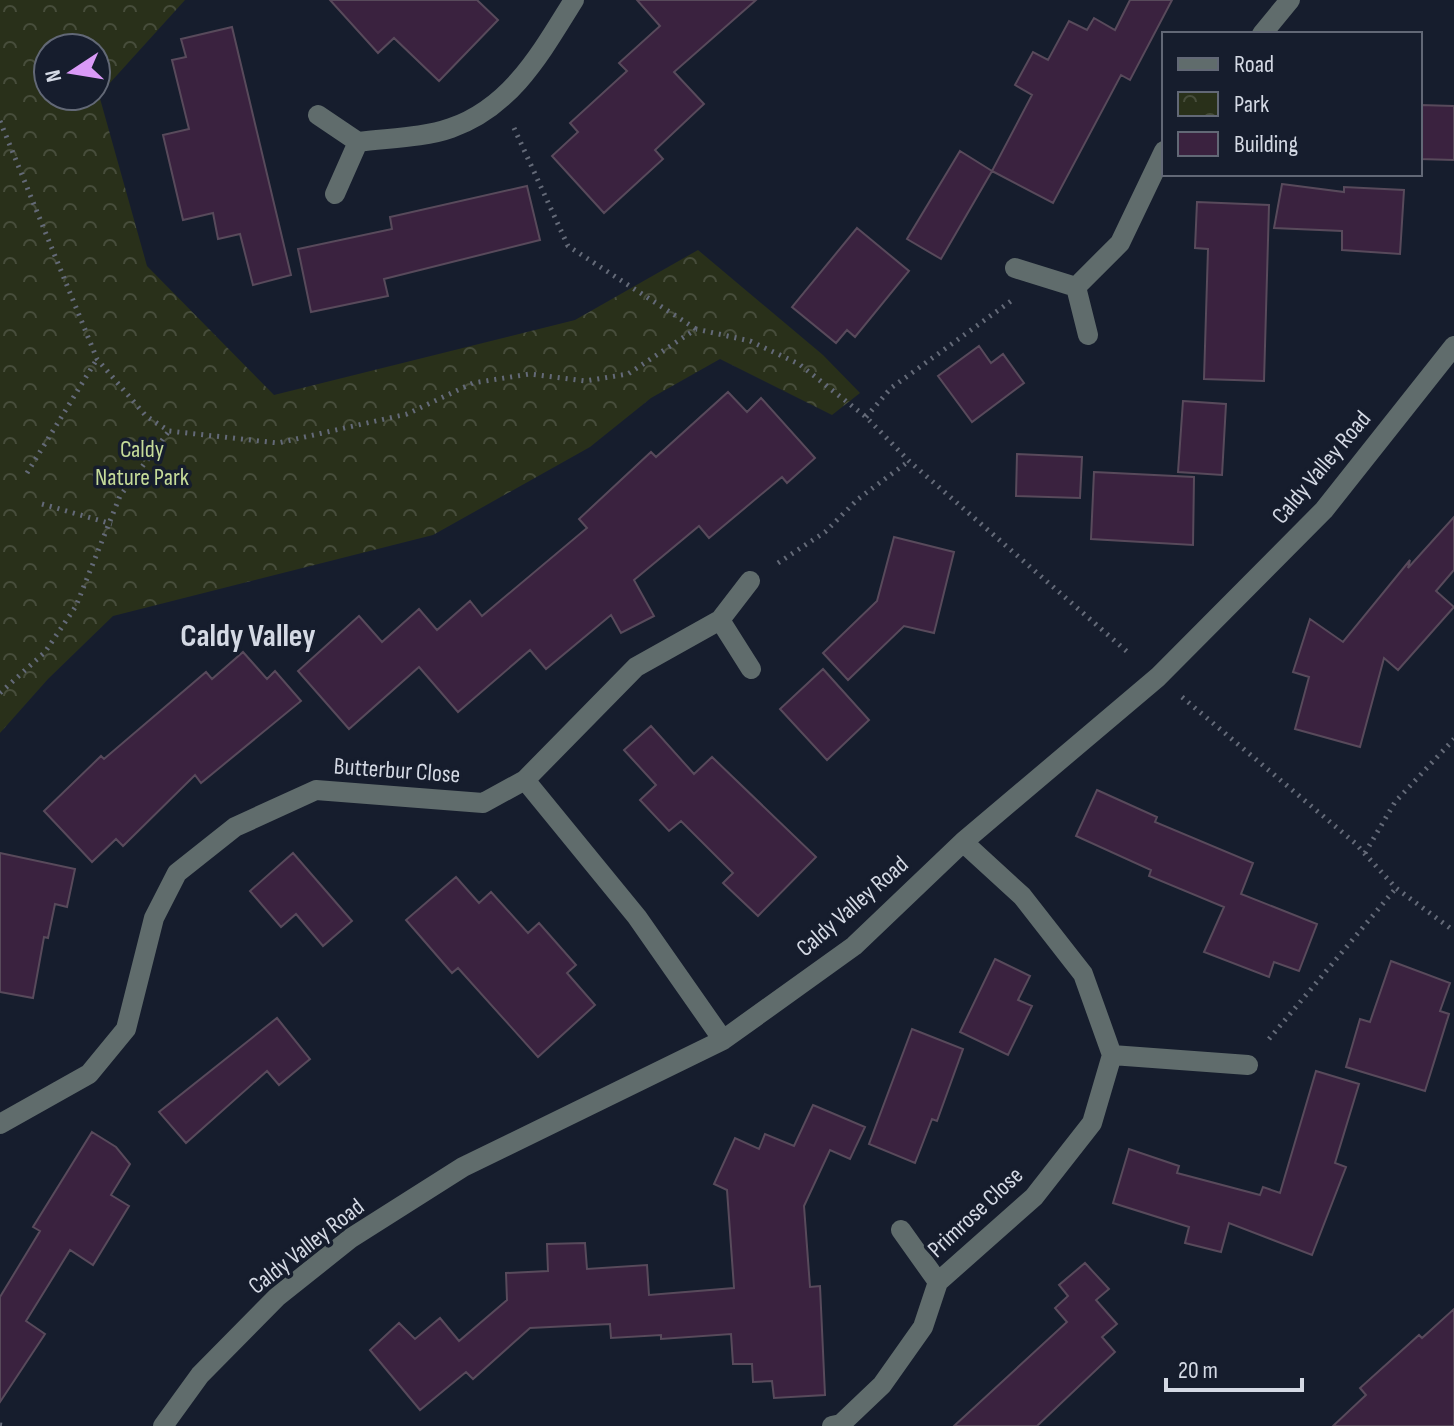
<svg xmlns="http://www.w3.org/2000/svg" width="1454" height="1426" viewBox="0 0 1454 1426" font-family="'Sofia Sans Condensed',sans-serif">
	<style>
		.park { fill: url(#park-crowns); fill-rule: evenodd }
		.building { fill: #3a223f; stroke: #584a5b; stroke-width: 2 }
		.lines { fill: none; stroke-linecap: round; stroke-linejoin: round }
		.path { stroke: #646a78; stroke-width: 5; stroke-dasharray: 2 6; stroke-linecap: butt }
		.minor { stroke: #606c6c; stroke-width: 20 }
		.labels { text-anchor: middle; stroke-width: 7; stroke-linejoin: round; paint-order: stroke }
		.park-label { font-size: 24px; fill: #c5db99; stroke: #161d2d }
		.street-label { font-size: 24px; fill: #d4d9e4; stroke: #161d2d }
		.district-label { font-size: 32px; font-weight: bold; fill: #d4d9e4; stroke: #161d2d }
	</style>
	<defs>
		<pattern id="park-crowns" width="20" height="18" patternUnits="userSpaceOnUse" patternTransform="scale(2)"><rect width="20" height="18" fill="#29301a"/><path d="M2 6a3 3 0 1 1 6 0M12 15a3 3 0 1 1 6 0" fill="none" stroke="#474d3b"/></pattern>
	</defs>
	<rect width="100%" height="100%" fill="#161d2d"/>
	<path class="park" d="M0,0H185L99,95L147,266L274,395L575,320L698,250L823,355L860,393L832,415L720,359L651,398L590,447L433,535L113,616L48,679L0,733ZM48,48H96V96H48Z"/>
	<path class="building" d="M330,0H477L498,20L439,81L394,38L378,53Z
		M637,0H756L674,72L704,104L655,150L663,159L604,213L552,156L578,132L570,123L627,71L619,63L660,26Z
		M1130,0H1172L1130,80L1121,75L1053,203L992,171L1032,95L1015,85L1033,52L1048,60L1069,21L1087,30L1094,18L1115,30Z
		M232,27L291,275L253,285L240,234L218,239L213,213L183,220L163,135L189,129L172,60L186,57L181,39Z
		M1420,105L1454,106V160L1420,159Z
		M960,151L992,171L941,259L907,239Z
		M1282,184L1344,192V187L1404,190L1400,254L1342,250V231L1274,228Z
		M527,186L540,240L384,279L388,296L311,312L298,249L392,229L390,217Z
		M1197,202L1269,205L1264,381L1204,379L1208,249L1195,248Z
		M857,228L909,271L855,337L847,330L836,343L792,307Z
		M979,346L991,363L1003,354L1024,383L972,422L938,376Z
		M728,392L747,412L761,398L815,458L787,483L782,477L709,538L699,526L634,580L654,616L621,633L611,615L546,669L530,650L458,712L419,667L349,729L298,671L359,616L382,642L419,609L437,630L470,601L482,616L587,528L579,519L651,452L656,457Z
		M1183,401L1226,404L1222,475L1178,472Z
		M1017,454L1082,457L1080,498L1016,496Z
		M1094,472L1194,477L1193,545L1091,539Z
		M1454,517V570L1436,591L1454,607L1398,670L1384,658L1360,747L1295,729L1309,677L1293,672L1310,619L1343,642L1410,560L1408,568Z
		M894,537L954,552L934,633L904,626L848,680L823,653L877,601Z
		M243,652L267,679L275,671L301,701L201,783L195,775L123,846L116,839L92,862L44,811L101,756L104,759L206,672L212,679Z
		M823,669L869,720L827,760L780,709Z
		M651,726L694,774L712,757L816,857L758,916L723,883L733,873L681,821L669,831L640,800L656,785L624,750Z
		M1097,790L1157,817L1155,822L1253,863L1241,894L1317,924L1299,971L1274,962L1269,977L1204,952L1224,907L1149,876L1151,870L1076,836Z
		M0,853L75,869L67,907L55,904L48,938L44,937L33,998L0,992Z
		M293,853L352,921L323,946L296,914L281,927L250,891Z
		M456,877L479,903L491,892L528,933L539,923L576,965L567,973L595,1005L538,1057L458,968L452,973L406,920Z
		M995,959L1030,976L1018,1000L1032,1006L1008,1055L960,1032Z
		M1391,961L1450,983L1440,1011L1449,1014L1425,1091L1346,1067L1360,1019L1370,1022Z
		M277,1018L310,1059L279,1085L267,1071L186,1143L159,1112Z
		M912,1029L963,1049L937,1121L932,1119L915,1163L869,1144Z
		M1316,1071L1359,1084L1335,1163L1346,1167L1312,1255L1229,1223L1221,1252L1185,1243L1189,1227L1113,1203L1129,1149L1179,1166L1177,1173L1260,1195L1263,1187L1280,1193Z
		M813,1105L865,1127L850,1159L830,1150L804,1206L810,1287L820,1286L825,1395L774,1398L772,1381L753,1382L752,1364H733L731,1334L661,1339V1335L611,1338L610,1324L530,1328L473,1379L466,1372L420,1410L370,1350L399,1323L415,1339L440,1318L459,1341L507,1300L506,1273L548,1271L547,1244L585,1243L587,1269L647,1265L649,1295L734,1288L727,1190L714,1184L735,1138L759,1149L765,1134L794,1146Z
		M92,1132L116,1147L130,1164L111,1195L129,1206L93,1265L70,1250L26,1321L45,1334L0,1402V1297L40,1231L33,1227Z
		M1085,1263L1109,1289L1096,1300L1117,1324L1102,1337L1115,1352L1037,1426H954L1067,1322L1055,1308L1068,1296L1059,1285Z
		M1454,1309V1426H1333L1366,1395L1360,1388L1419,1335L1422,1338Z"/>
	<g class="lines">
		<path class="path" d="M0,121L97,359L146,416L169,431L278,443L407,414L473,383L530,374L585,381L628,374L696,329L750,341L799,364L866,417L909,461L1131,655
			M514,128L568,246L696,329
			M866,417L891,388L1011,301
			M27,473L97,359
			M42,504L112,524
			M778,563L825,532L858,499L909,461
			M0,693L45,652L76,606L120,496L169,431
			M1182,697L1355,843L1396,888L1454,931
			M1365,853L1395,802L1454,739
			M1269,1039L1396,888
			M0,1425L7,1426"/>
		<path class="minor" d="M1262,34L1290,0
			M318,115L358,142C388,138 423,138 451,128C512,107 542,51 574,0
			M335,194L358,142
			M1015,268L1076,287L1120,243L1164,151
			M1076,287L1088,335
			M720,620L750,581
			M525,780L636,667L720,620L751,669
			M1112,1055L1248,1065
			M0,1124L89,1074L126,1029L154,918L177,873L235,827L316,790L483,803L525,780L637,917L723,1040
			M901,1230L938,1282
			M163,1426L200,1375L277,1297L351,1238L463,1167L723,1040L854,946L963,842L1158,677L1324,510L1454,346
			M832,1426L841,1424L882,1385L923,1327L938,1282L1034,1197L1092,1123L1112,1055L1083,974L1022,896L963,842"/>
	</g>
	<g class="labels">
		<g class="park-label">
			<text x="142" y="457">Caldy<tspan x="142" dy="28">Nature Park</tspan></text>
		</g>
		<g class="street-label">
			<text transform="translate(1321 467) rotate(-50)" y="8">Caldy Valley Road</text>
			<text transform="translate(397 770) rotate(4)" y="8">Butterbur Close</text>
			<text transform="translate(852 906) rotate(-41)" y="8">Caldy Valley Road</text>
			<text transform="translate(975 1212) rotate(-43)" y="8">Primrose Close</text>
			<text transform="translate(306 1246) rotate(-38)" y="8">Caldy Valley Road</text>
		</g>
		<g class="district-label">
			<text x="248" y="646">Caldy Valley</text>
		</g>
	</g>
	<rect x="1162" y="32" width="260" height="144" fill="#161d2d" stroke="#626876" stroke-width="2"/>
	<rect x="1178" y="58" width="40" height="12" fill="#606c6c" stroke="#626876" stroke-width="2"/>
	<text x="1234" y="72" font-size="24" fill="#d4d9e4">Road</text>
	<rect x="1178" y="92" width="40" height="24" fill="url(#park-crowns)" stroke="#626876" stroke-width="2"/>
	<text x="1234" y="112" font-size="24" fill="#d4d9e4">Park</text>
	<rect x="1178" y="132" width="40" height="24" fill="#3a223f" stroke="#626876" stroke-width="2"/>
	<text x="1234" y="152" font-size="24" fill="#d4d9e4">Building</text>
	<g transform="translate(72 72) rotate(258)"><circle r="38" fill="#161d2d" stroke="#626876" stroke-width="2"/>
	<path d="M0-6L14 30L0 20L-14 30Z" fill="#da9af7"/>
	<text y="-12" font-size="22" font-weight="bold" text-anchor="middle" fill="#d4d9e4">N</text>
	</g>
	<path d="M1166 1378v12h136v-12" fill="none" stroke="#d4d9e4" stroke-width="4"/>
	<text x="1178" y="1378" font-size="24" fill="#d4d9e4" stroke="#161d2d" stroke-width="6" paint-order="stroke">20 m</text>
</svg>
